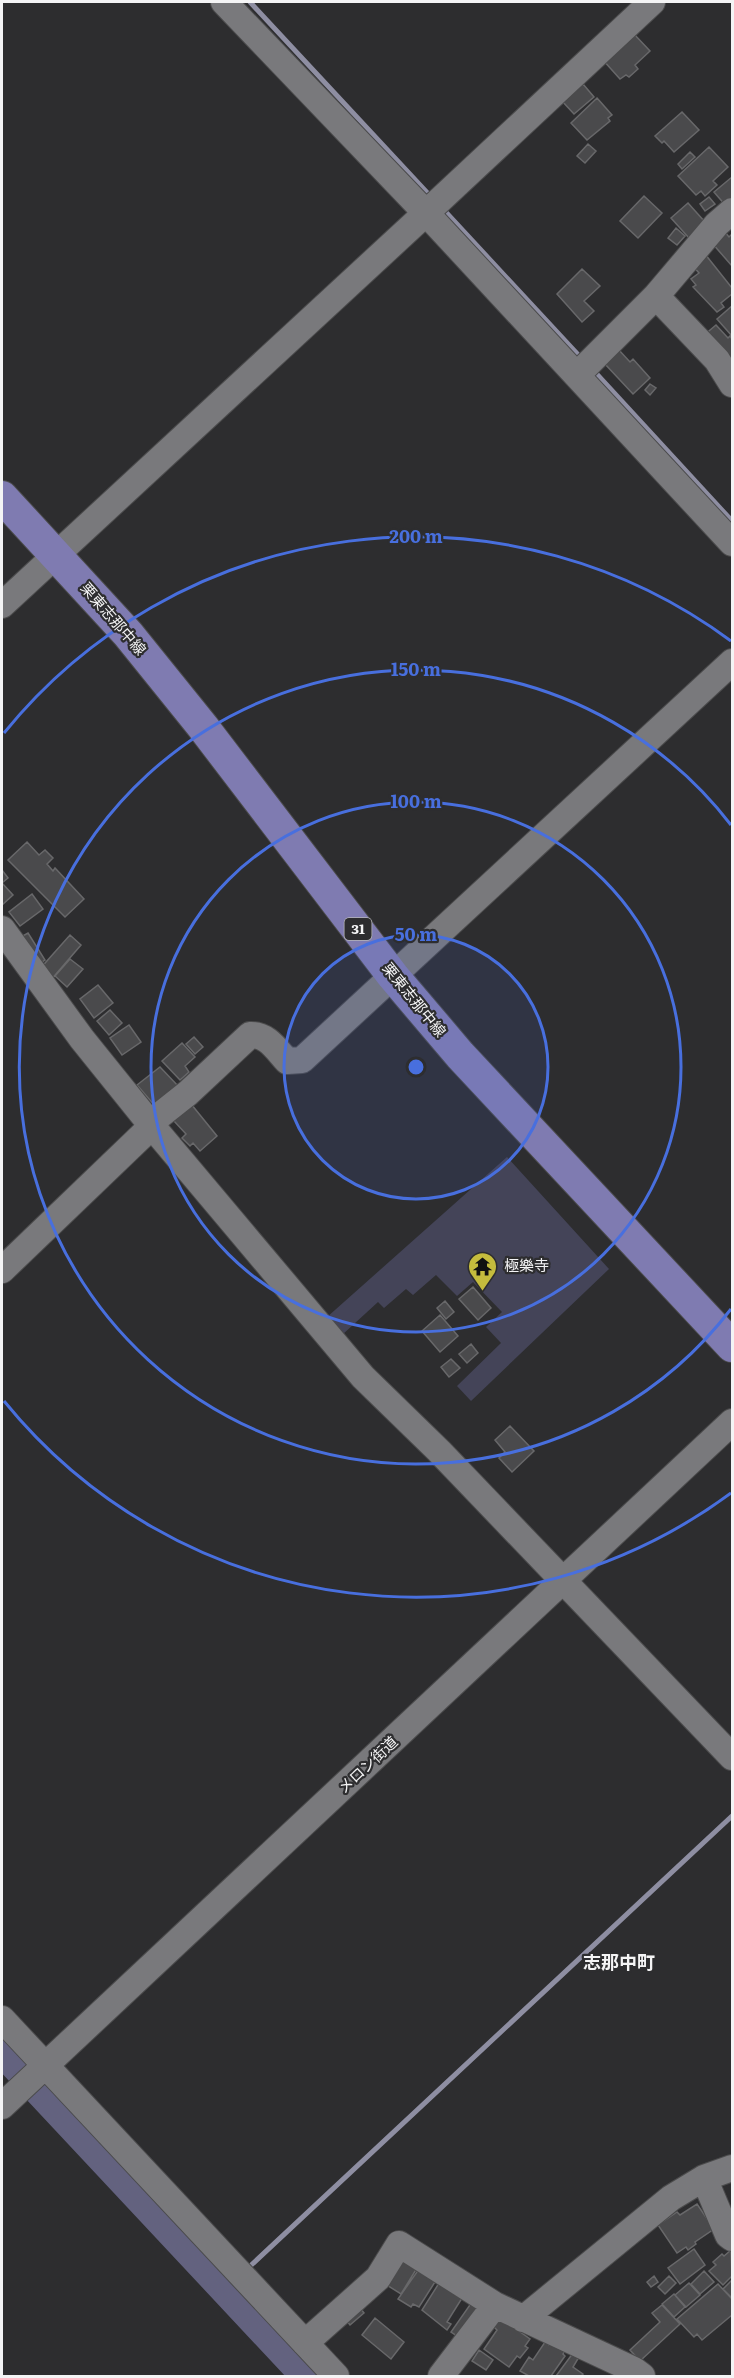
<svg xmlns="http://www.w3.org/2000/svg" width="734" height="2378" viewBox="0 0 734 2378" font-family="Literata,'Noto Sans JP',serif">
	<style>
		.green { fill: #444458 }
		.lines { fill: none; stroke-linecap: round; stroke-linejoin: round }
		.stream { stroke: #8e8ea2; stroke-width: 5 }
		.river { stroke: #63627f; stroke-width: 32 }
		.building { fill: #4a4a4c; stroke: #68686a; stroke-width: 1.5 }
		.minor-casing { stroke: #4b4b4c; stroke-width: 28 }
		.major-casing { stroke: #4b4b4c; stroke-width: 34 }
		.minor { stroke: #79797c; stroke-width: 26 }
		.major { stroke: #7f7bb1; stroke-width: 32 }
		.ring { fill: none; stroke: #486fde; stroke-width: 3 }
		.labels { text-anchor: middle; stroke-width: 4.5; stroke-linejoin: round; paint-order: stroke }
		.shield { fill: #2d2d2f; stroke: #b8b8ba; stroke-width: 1.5 }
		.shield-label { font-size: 14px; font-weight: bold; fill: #f4f4f5 }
		.street-label { font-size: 15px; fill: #f4f4f5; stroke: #2d2d2f }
		.poi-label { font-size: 15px; fill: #f4f4f5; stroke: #2d2d2f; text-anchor: start }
		.quarter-label { font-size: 18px; font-weight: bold; fill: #f4f4f5; stroke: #2d2d2f }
		.centre { fill: #486fde; stroke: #2d2d2f; stroke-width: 3 }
		.ring-label { font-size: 18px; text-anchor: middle; font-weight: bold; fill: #486fde; stroke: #2d2d2f; stroke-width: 4.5; stroke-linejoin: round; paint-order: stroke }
	</style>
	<rect width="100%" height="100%" fill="#2d2d2f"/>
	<path class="green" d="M507,1157L609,1269L471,1401L457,1386L501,1343L486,1327L502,1312L473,1282L457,1296L436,1275L413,1295L406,1289L384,1308L378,1302L342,1335L326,1318Z"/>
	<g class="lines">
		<path class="stream" d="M250,2L433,199
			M442,208L582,359
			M593,370L732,521
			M247,2269L732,1816
			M225,2289L236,2279"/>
		<path class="river" d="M2,2050L307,2376"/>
	</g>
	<path class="building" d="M633,33L650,51L635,65L638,69L629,77L626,75L620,79L603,60Z
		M583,84L594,97L574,114L562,101Z
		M597,98L612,115L608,118L610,121L587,140L571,123Z
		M682,112L699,130L674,152L664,141L662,143L655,136Z
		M588,144L596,151L585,163L577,156Z
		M709,147L728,167L713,181L717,185L705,196L701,191L696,195L678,176Z
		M690,152L695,157L682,169L678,164Z
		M732,177V201L726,206L714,192Z
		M644,196L662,213L638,238L620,221Z
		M709,197L715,204L705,211L700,204Z
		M688,203L705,222L689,238L671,218Z
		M676,228L685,236L677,245L668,238Z
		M725,232L729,237L732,234V266L712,243Z
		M705,254L732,288V294L721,303L724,307L717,312L693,287L696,285L691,279L699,273L692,265Z
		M582,269L600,286L584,301L594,311L582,322L557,294Z
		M732,306V336L717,319Z
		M716,325L728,338L730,336L732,339V357L727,362L703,336Z
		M618,349L630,362L633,359L650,378L633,394L604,363Z
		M650,384L656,388L650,395L645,390Z
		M27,842L39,855L45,850L53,858L47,864L53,871L55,868L84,899L65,917L8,860Z
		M2,870L8,878L2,883L13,895L2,905Z
		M32,894L43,909L20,926L9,912Z
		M28,933L45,960L36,966L19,938Z
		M70,935L81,945L50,981L38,971Z
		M70,959L83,969L67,987L55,976Z
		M98,985L113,1003L94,1018L80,999Z
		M110,1010L122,1023L109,1035L97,1021Z
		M129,1025L141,1042L122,1055L110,1038Z
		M194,1037L203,1047L195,1054L186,1044Z
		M182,1043L195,1057L185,1066L189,1072L180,1080L162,1061Z
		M160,1067L181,1089L155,1106L137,1085Z
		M187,1099L217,1136L200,1151L193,1143L190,1146L182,1138L186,1134L173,1120Z
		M473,1287L491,1308L478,1320L459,1299Z
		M445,1301L454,1312L446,1319L437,1308Z
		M440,1315L458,1336L440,1352L422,1331Z
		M471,1344L478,1353L467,1363L459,1354Z
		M451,1359L460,1368L449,1377L441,1367Z
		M510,1426L534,1451L512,1472L499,1458L505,1452L495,1440Z
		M697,2204L714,2229L695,2242L696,2244L688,2250L686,2247L677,2253L658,2225L677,2212L680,2215Z
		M694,2249L705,2265L680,2284L668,2268Z
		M731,2250L732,2276L723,2285L709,2271L716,2265L713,2262L722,2254L724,2256Z
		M398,2256L417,2268L401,2294L382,2282Z
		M419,2269L435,2282L419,2307L413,2304L411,2307L398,2299Z
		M704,2271L714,2282L700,2294L691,2284Z
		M654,2276L658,2282L651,2287L647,2282Z
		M669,2276L676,2283L665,2294L658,2287Z
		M441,2280L464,2295L447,2322L451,2324L447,2330L422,2310Z
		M732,2280V2298L723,2289Z
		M689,2283L700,2295L686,2307L675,2295Z
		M718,2284L732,2299V2315L702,2340L697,2334L694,2337L677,2319Z
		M674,2294L685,2307L674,2317L662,2304Z
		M472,2302L482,2308L460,2338L451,2332Z
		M357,2304L364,2313L350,2325L343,2316Z
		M662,2305L680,2324L640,2361L630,2350L660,2322L652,2313Z
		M375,2318L404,2342L391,2359L362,2335Z
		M501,2318L530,2339L525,2346L528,2348L520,2358L517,2356L509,2367L484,2349L497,2330L493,2326Z
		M552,2340L565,2350L563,2354L565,2356L551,2376H529L520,2371L529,2357L533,2360L545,2342L549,2345Z
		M479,2350L493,2360L486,2370L472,2361Z
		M573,2353L579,2357L573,2367L583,2374L581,2376H556Z"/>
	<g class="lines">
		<defs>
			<path id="minor" d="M224,2L426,213L732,543
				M656,296L717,360L732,384
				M577,375L656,296L717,224L732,211
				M2,605L426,213L652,2
				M2,929L82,1039L152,1126L363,1377L439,1451L732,1757
				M2,1270L152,1126L159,1116L188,1093L250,1035C267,1034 276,1049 287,1061L302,1060L732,662
				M2,2019L336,2376
				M2,2106L732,1422
				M704,2178L728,2235L732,2238
				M523,2319L671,2198L704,2178L732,2168
				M305,2343L378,2278L399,2244L495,2305
				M441,2376L495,2305L634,2370L642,2376"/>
			<path id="major" d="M2,497L128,634L203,727L393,976L460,1055L732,1346"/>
		</defs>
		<use href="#minor" class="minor-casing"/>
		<use href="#major" class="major-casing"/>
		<use href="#minor" class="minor"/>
		<use href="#major" class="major"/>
	</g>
	<circle cx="416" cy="1067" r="132" fill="#486fde" fill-opacity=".12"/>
	<g class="ring">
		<circle cx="416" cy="1067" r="132"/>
		<circle cx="416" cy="1067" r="265"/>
		<path d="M731 1309A397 397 0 1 1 731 825"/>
		<path d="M731 1493A530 530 0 0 1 4 1401M4 733A530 530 0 0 1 731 641"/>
	</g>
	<defs>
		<symbol id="temple-pin" viewBox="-11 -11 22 30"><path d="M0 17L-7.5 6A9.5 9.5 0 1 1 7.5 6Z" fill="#c5bc3d" stroke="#2d2d2f"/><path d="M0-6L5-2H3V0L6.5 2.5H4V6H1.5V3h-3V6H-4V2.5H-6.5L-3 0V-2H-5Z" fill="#111"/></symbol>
	</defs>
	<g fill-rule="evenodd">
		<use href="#temple-pin" x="466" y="1250" width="33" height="45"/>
	</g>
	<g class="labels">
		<rect class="shield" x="344.5" y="918" width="27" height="22" rx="4.5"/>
		<g class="shield-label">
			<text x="358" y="934">31</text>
		</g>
		<g class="street-label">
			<text transform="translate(113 619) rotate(49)" y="5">栗東志那中線</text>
			<text transform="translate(414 1000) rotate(51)" y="5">栗東志那中線</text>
			<text transform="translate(368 1765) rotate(-43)" y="5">メロン街道</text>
		</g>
		<g class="poi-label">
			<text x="504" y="1271">極樂寺</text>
		</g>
		<g class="quarter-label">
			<text x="619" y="1969">志那中町</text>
		</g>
	</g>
	<circle cx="416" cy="1067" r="9" class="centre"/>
	<g class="ring-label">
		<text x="416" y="543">200 m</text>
		<text x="416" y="676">150 m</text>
		<text x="416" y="808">100 m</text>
		<text x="416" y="941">50 m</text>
	</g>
	<rect width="734" height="2378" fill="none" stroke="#f4f4f5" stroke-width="6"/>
</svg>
